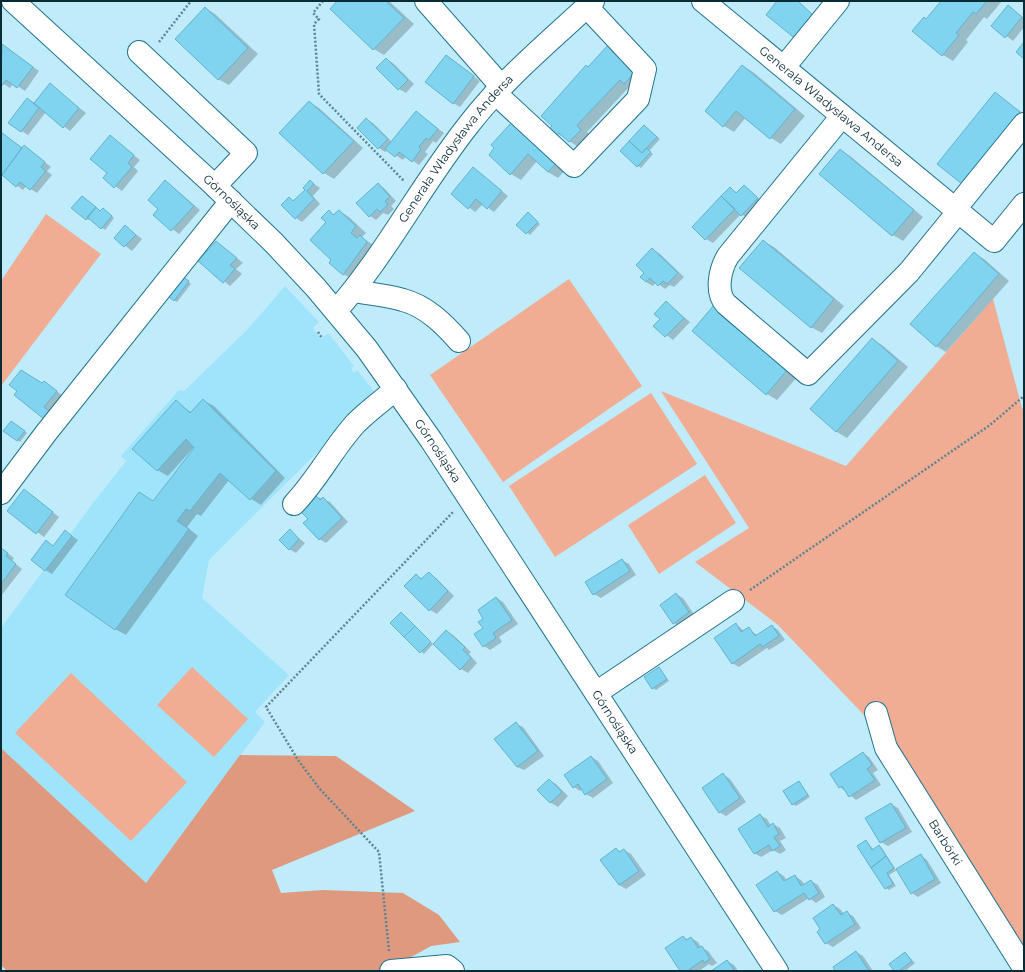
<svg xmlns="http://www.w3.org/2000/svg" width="1025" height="972" viewBox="0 0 1025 972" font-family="Montserrat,sans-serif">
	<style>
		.built { fill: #a0e4fb }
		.green { fill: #f0ad94 }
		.forest { fill: #de997f }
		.shadow { fill: #0003 }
		.building { fill: #80d4f0; stroke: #65b2cb }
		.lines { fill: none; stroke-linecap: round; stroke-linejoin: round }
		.minor-casing { stroke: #22748c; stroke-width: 24 }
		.path { stroke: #5d8491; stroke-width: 2.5; stroke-dasharray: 2 2; stroke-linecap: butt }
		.minor { stroke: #fff; stroke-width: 22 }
		.labels { text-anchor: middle; stroke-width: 4; stroke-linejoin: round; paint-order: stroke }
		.street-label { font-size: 12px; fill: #092b35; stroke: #bfebfb }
	</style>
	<rect width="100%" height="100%" fill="#bfebfb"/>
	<path class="built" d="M285,286L319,322L313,328L321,339L328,333L354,366L351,368L354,373L357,370L376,394L209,560L202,598L289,675L255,712L265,722L146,883L1,748V628L90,507L126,461L121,456L179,390L184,391L247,330Z"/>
	<path class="green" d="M46,214L101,254L1,386V281Z
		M569,279L642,386L503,482L430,375Z
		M993,299L1022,408L1024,410V954L864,715L778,625L695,562L749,528L661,391L846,466Z
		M651,393L697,464L555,557L509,486Z
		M705,475L736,523L659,574L628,525Z
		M192,667L248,719L214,757L157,705Z
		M71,673L187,782L131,841L15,733Z"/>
	<path class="forest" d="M1,748L146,883L240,755L336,756L415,811L272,870L281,893L323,890L403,893L439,915L460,942L431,946L386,971H7L1,965Z"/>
	<path class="shadow" d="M338,1H389L414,24L384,55L374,49Z
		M779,1H796L821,22Z
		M943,1H1002L987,19L984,17L966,40L968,42L953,61L943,55L927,20Z
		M1008,6L1024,18V27L1013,41L992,25Z
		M205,8L215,14L258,54L229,85L218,79Z
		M3,45L39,71L25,91L13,83L10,88L1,82V48Z
		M447,56L480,81L460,107L453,103Z
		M386,59L393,63L414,84L406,93L399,89L377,68Z
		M638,66L630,86L587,132L591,136L580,148L558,134L551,128Z
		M743,66L753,72L805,116L781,144L771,138L746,117L734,132L724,126Z
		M50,85L86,113L70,131L46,112L28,135L10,123L28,99L35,103Z
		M995,93L1024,114V126Z
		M309,102L319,108L363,148L334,179L324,173L280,133Z
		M416,112L444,133L436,143L433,141L425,152L428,154L419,165L406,156L403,160L388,150L385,152L379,148L366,119L373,123L392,142Z
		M512,124L569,166L558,178L548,172L537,161L521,180L511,174L492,145Z
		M645,126L660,139L649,151L653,154L641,168L638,166Z
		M1,133L23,148L24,147L31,151L51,167L47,171L52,175L37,193L26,186L23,190L3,175L1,178Z
		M110,137L140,160L134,167L138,171L122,191L104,178L108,173Z
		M840,150L850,156L923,217L903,241L893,235L820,174Z
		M474,169L508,196L494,212L483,204L475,212L452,194Z
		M166,181L200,210L179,234L154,215L159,209Z
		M310,181L320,188L313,196L320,204L302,222L296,218L290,198L295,201L306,190Z
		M378,184L384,188L396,201L391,206L394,209L388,215L383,213L376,220L370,216Z
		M744,186L764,203L749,219L741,214L713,243L706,239L693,227L730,188L738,193Z
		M85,199L101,212L106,211L114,218L105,230L91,219L89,220L86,219Z
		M339,211L349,217L366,233L362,237L377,248L354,280L343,274L333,260L327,222L329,212L335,215Z
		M531,215L540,224L530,235L517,225Z
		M125,226L142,239L132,251L115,238Z
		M763,241L774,247L844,306L822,333L811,327Z
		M217,242L243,263L236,269L242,274L230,286L199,261Z
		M652,249L659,253L684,277L674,287L670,285L665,289L656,282L653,286L646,282V273Z
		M974,253L984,259L1009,281L946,352L936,346Z
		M183,277L191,284L177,302L174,300Z
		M666,302L690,322L673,340L655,326L661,319Z
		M714,306L798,376L777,400L767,394L693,331Z
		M872,339L882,345L908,367L847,438L837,432L811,409Z
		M44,382L63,396L56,416L19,391Z
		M203,400L214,406L285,478L261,505L251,499L229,480L201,516L197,514L187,527L198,536L126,635L115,629L154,502L197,446L196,445L168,476L157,470L176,401L192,413Z
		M14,424L27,433L20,442L4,431Z
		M24,490L59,517L44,537L8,511Z
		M315,496L330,502L348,522L326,543L319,539L309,519Z
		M65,531L78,540L52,574L45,570L46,542L54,546Z
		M290,531L305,543L296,553L289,549Z
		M1,548L14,558L12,561L22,569L1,596Z
		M622,560L629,564L636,575L601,598L594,594Z
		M429,574L436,578L454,596L437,614L430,610L405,586L416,575L423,579Z
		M676,594L683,598L695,616L680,627L674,623Z
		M497,598L503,602L518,624L499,637L502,642L490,650L484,646L485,619Z
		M404,615L433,644L424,654L391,623Z
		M736,624L744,631L749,629L757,635L772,626L778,630L785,640L769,650L767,648L739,667L732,663Z
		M446,631L453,635L471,652L469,654L477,663L468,673L461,669Z
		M659,668L669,681L656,690L653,688Z
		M516,724L523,727L544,756L524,770L517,767Z
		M863,753L869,757L878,770L873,773L881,785L856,800L840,787Z
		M591,757L598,761L613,783L593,798L586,794L583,789L580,791L574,787Z
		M724,775L730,779L746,802L726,816L719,812Z
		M549,780L556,784L568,796L558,807L551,803L539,790Z
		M799,782L810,797L796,806L793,804Z
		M891,804L898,808L912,832L888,846L881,842L867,819Z
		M760,815L767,819L771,826L773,824L780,828L786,838L780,841L786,850L780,854L773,850L761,857L754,853Z
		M866,841L874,850L879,846L882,848L896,870L921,856L927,860L941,883L918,897L912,893L897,870L889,875L896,886L889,890L886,888L858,846Z
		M616,849L621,852L624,850L631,854L646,875L626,889L619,885Z
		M777,872L784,876L787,881L795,876L801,880L805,885L811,881L818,885L825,897L816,903L809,898L782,915L775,911Z
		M833,905L840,909L844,914L847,913L853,916L861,928L833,947L826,943L822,929Z
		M683,937L688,940L691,938L698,942L701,947L708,951L717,963L712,966L709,964L699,971H681Z
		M856,952L863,956L873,971H837Z
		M905,953L915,963L905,971H895Z
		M727,961L734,965L738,971H713Z"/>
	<path class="building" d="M337,1H386L404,18L373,50L330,9Z
		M777,1H798L815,17L797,40L766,15Z
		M941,1H987L976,14L973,12L956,33L959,35L942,56L912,31L924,17L926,19Z
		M1008,5L1022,17L1005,38L991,26Z
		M205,7L248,48L218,80L175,39Z
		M1024,42V59L1016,52Z
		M2,44L33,67L17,88L6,80L3,85L1,83Z
		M609,44L637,70L624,84L620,80L577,125L581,130L569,142L559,133L557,135L550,128L552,126L541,116L586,65L588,67Z
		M446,55L474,76L453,104L425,82Z
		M386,58L408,80L398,90L376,68Z
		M742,65L795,109L770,139L736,111L723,127L705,111Z
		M50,83L79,108L63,128L34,103Z
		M995,92L1020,112L962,184L937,164Z
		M27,98L39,108L21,132L8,123Z
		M309,101L354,141L323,174L279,133Z
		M416,111L438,129L429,140L426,138L419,147L421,149L412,162L399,152L395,157L385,149Z
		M366,118L388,139L378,149L357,128Z
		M511,123L559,160L548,172L528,154L510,175L489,155L494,148L491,145Z
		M644,125L657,137L642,153L629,141Z
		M1,132L22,148L2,175L1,174Z
		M110,135L134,155L128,163L132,167L114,188L103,178L107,173L90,159Z
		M629,141L642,153L646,148L651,152L637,167L620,151Z
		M24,145L45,162L41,167L46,171L30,190L20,182L16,187L2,175Z
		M840,149L914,210L892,236L819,174Z
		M473,167L502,191L487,209L476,199L468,209L451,194Z
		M165,180L194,206L171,231L153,215L158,209L148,200Z
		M310,180L314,184L307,191L314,199L295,219L281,205L289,197L293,201L305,190L303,188Z
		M378,183L390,197L385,201L388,205L380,212L377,209L369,217L356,203Z
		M744,185L758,198L741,216L721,196L730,187L736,193Z
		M82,196L96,207L86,220L71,208Z
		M721,196L735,209L705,240L692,227Z
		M96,207L100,211L103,208L112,216L101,229L87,217Z
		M329,210L333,215L339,210L356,226L351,233L357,238L360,235L367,242L343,275L329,263L331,260L310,240L326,222L321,218Z
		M528,212L538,222L526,234L516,225Z
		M125,225L136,235L124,247L114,238Z
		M763,240L834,299L811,328L739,268Z
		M216,241L237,258L230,265L235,269L223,283L198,261Z
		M652,248L678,273L667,284L663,281L658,286L650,278L646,282L640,277L644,273L636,265Z
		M974,252L999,274L936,347L910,324Z
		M179,274L189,281L174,301L164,293Z
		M666,301L684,318L665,337L653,326L660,319L654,314Z
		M714,305L788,369L766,395L692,331Z
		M872,338L898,361L836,432L810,409Z
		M21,370L42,383L44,381L57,391L44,407L50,412L44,419L14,395L17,391L9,385Z
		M203,399L276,471L250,500L220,473L190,511L186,509L177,521L189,529L115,630L65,595L139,492L153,501L194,448L186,439L157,471L132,449L176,400L190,413Z
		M11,421L25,431L17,441L3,431Z
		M24,489L53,512L36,534L7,511Z
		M315,495L320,500L323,497L342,518L319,540L303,523L308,519L299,510Z
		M290,529L299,539L289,550L279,540Z
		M65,530L72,536L45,571L31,560L46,540L53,546Z
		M1,548L8,553L6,556L16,564L1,584Z
		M622,559L630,571L593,595L585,582Z
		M429,572L448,591L429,611L404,586L416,574L421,579Z
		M676,593L689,612L673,624L660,605Z
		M496,597L512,620L493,633L496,638L483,647L474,634L483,628L478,622L483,619L478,610Z
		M401,612L415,626L404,637L390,623Z
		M736,623L741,632L749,627L755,636L772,625L779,636L762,647L760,644L732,664L714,638Z
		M415,626L431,642L420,653L404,637Z
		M446,630L465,647L463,650L471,658L460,670L433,644Z
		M659,667L667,679L652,689L644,677Z
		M516,722L538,751L517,767L494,739Z
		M863,752L872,765L867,769L875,780L849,797L842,786L839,788L830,774Z
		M591,756L607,779L585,795L578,784L573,788L564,775Z
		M723,773L740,798L719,813L702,788Z
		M549,779L562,792L550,803L537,790Z
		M799,781L808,795L792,805L783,791Z
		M891,803L906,828L880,843L865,818Z
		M760,814L768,827L773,823L779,834L774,837L780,846L772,851L769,845L754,854L738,829Z
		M866,840L872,850L879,845L886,856L871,868L857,846Z
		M616,848L619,852L624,849L639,871L619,885L600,860Z
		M921,854L935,879L911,894L896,869Z
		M886,856L894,868L887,873L893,884L885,889L871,868Z
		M777,871L784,881L795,875L801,886L811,880L819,893L809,900L804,893L774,912L756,885Z
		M833,904L841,915L847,911L855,924L825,944L817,932L820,929L813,918Z
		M683,936L686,940L691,937L698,948L702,946L710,959L704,963L703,960L687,971H680L665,948Z
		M856,951L869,971H835L833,967Z
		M905,952L912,961L899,971H894L889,964Z
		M727,960L735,971H711Z"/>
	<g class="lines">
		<defs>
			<g id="minor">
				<path id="s1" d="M13,1L215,186L274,243L316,288L367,349L431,440L777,971"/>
				<path d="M426,1L501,86"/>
				<path id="s2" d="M703,1L994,241L1024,204"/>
				<path d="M139,52L246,153L215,186"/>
				<path d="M784,67L838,1"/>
				<path d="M495,93L574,166L638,99L645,69L587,7"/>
				<path d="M842,116L728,256C720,269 715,292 726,304L808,374L909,272L958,212"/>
				<path d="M955,209L1024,124"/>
				<path d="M354,291C370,294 387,295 403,300C426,306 444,324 459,341"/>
				<path id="s3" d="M336,311C387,253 422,183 470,123C506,77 551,40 593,1"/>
				<path d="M1,493L46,433L231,201"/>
				<path d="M294,504C318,479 333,448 356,423C368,411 383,400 396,389"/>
				<path d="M596,693L733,601"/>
				<path id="s4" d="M876,713L886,748L1024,968"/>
				<path d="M391,971L447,966L453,971"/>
			</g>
		</defs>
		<use href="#minor" class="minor-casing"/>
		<path class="path" d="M323,1L313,13L319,19L314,24L319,94L404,181
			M159,42L191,1
			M318,332L322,338
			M750,590L990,425L1024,396
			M389,951L379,852L319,788L298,760L266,707L454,511"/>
		<use href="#minor" class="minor"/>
	</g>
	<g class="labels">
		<g class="street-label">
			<text dy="4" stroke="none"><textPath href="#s2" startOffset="166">Generała Władysława Andersa</textPath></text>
			<text dy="4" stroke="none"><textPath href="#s3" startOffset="202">Generała Władysława Andersa</textPath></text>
			<text dy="4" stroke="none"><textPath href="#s1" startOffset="297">Górnośląska</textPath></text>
			<text dy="4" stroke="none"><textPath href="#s1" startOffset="621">Górnośląska</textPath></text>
			<text dy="4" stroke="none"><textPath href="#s1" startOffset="945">Górnośląska</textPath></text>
			<text dy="4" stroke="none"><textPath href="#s4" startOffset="148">Barbórki</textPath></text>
		</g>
	</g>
	<rect width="1025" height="972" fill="none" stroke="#092b35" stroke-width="4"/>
</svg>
